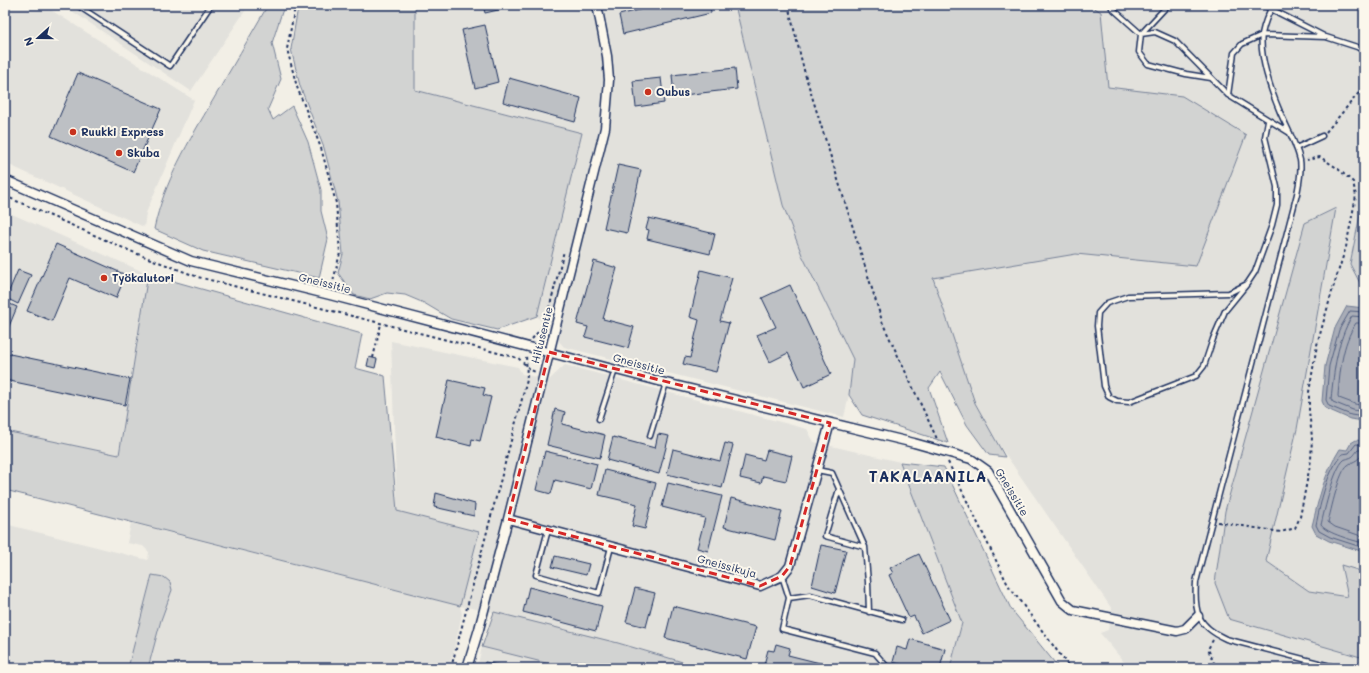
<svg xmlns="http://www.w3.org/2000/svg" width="1369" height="673" viewBox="0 0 1369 673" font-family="Mali,sans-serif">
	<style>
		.built { fill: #e2e1dc }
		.green { fill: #d2d3d2; stroke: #768198 }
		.water { fill: #a9adb7; stroke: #707b93 }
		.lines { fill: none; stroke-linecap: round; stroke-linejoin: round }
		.shore { stroke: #546182; stroke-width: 1 }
		.building { fill: #bdc0c4; stroke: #1b2f5e }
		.lane-casing { stroke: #1b2f5e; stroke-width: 7 }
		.street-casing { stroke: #1b2f5e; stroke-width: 11 }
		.path { stroke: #1b2f5e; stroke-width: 2; stroke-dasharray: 3 3; stroke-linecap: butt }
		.lane { stroke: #fbf7ec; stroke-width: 4 }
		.street { stroke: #fbf7ec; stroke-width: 8 }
		.marked { fill: none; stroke: #d62828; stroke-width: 3; stroke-dasharray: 8 5; stroke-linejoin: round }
		.poi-dot { fill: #c8321e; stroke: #fbf7ec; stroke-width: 1.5 }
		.labels { text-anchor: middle; stroke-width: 4; stroke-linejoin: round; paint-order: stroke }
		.poi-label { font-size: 11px; font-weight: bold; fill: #1b2f5e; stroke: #fbf7ec; text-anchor: start }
		.street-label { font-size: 11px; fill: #1b2f5e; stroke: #fbf7ec }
		.district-label { font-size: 15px; font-weight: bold; letter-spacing: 1px; fill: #1b2f5e; stroke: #fbf7ec }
	</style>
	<rect width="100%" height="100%" fill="#f2efe6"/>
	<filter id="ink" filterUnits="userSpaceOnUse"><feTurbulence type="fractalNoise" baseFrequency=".025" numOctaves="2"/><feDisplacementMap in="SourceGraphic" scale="8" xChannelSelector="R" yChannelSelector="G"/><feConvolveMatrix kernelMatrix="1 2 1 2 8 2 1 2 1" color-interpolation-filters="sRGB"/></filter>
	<g filter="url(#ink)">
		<path class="built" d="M5,5H43L194,100L146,213L144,227L5,163Z
			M63,5H249L191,91Z
			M415,5H735L783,205L802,255L853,359L849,395L844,417L564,347L537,316L582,133L415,90Z
			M866,5H1364V668H1129L1100,633L1108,630L1112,609L957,384Z
			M5,211L148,274L119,455L5,431Z
			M391,341L518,367L522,374L549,380L565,365L807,429L814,442L900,462L962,623L950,668H703L618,643L494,612L460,606L462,614L453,654L448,668H148L161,620L172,590L152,575L128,668H5V524L148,560L149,552L143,546L127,543L131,523L460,606L397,511Z
			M482,647L566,668H477Z
			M581,661L605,668H570L571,663Z"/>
		<path class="green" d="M268,5H286L282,12L272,43L281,79L268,109L273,120L292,106L308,142L321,190V211L328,239L319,278L203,251L154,229C164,182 189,141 213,100C231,68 250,37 268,5Z
			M301,5H415V90L582,133L537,316L497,330L451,319L424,303L405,295L387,293L370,299L354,295L338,273L343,254L338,202L324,148L300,86L291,49L297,13Z
			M735,5H1090L1101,12L1108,87L1182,96L1246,135L1196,266L1076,254L933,278L975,403L1005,457L989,455L967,425L940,372L929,388L948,443L862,415L849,395L853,359L802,255L783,205Z
			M1364,195V284L1361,285L1350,264Z
			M1336,208L1297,429L1266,561L1309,591L1348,597L1341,565L1364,572V658L1229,619L1215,583L1225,511L1305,223Z
			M148,274L362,334L355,368L385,376L397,511L479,532L460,606L5,490V431L119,455Z
			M900,462L944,467L1011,609L1059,668H950L962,623Z
			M152,575L164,577L170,582L172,590L161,620L148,668H128Z
			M494,612L618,643L703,668H605L581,661L571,663L570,668H566L482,647Z"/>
		<path class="water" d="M1347,306L1364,308V421L1350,419L1325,408L1322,401L1325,366L1335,328Z
			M1356,440L1364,441V552L1329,541L1316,534L1312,526C1319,498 1324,474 1340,449L1347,450L1351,443Z"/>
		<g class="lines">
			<path class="shore" d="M1364,312L1350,311L1339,330L1329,366L1326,400L1329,406L1351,415L1364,417
				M1364,317L1352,316C1337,341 1334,370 1331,399L1333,402L1353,410L1364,412
				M1364,323H1356C1342,344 1340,371 1338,396L1339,398L1355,404L1364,406
				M1364,445L1356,444L1349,453L1342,454C1326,474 1321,501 1316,525L1319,531L1330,537L1364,548
				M1364,450H1358C1355,453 1354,457 1349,458C1347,459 1345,459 1344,460C1334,468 1324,512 1321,525C1326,533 1354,541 1364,543
				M1364,456H1361C1356,462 1353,461 1348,465C1339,471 1331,511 1328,522L1335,527L1364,537"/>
		</g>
		<path class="building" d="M483,5H520L485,13Z
			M659,5H710L711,13L623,34L619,15Z
			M485,25L498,82L475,88L462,30Z
			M735,68L737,89L674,96L672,75Z
			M78,73L161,109L133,172L51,136Z
			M509,78L581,98L575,122L503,102Z
			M661,78L664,103L636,107L633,81Z
			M618,165L641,170L627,233L604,228Z
			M649,218L715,234L710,254L647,239L649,230L646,229Z
			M56,244L126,275L116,298L70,278L52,321L27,311Z
			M594,261L617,268L603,319L634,327L628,348L585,337L588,327L577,324Z
			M18,270L31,275L18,304L6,298Z
			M701,270L732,278L720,321L729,323L716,372L683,364L685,357L690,358L699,320L690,317Z
			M790,285L831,374L804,387L788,353L770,362L757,335L776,327L762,298Z
			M5,302L17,307L5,336Z
			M5,353L130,379L125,405L5,380Z
			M369,357L377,359L375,368L367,366Z
			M449,380L485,388L483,395L491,397L480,441L472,439L471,446L436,437Z
			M555,409L565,412L562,424L605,435L600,458L547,445Z
			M658,434L669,436L659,474L607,460L613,437L655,448Z
			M725,443L733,445L722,488L667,474L673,449L720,461Z
			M767,450L792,456L786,481L763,476L761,483L740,478L745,455L764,460Z
			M545,451L597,464L591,489L555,480L551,494L536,490Z
			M605,470L656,483L645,529L632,526L637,504L599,495Z
			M668,483L722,496L708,551L697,548L705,518L662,507Z
			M436,493L475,504L474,516L434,507Z
			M731,498L782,511L775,540L724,527Z
			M821,545L846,550L835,593L812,586Z
			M919,554L950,620L922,633L914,616L909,618L889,575L893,573L890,568Z
			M555,556L589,564L586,575L552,567Z
			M529,587L602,606L596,631L523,612Z
			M635,588L655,593L646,627L626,622Z
			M673,606L756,627L747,659L665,638Z
			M910,639L945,649L940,668H913L893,662L897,647L907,650Z
			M776,644L790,648L788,655L840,668H763L768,650L774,651Z
			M485,662L510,668H483Z"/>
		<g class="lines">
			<defs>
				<path id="lane" d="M77,5L170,66L211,5
					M1168,5L1141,34L1139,52L1148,64L1186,74L1211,78
					M1263,5L1324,36
					M1273,5C1268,14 1264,24 1262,34C1259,56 1271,91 1280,112C1287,128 1296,143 1300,160C1302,171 1299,183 1297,194L1196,582C1194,612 1197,626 1226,639L1338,668
					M1112,8L1141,34L1155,32L1175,41L1228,95L1290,133
					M1228,95L1234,53L1242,44L1262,35L1326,37L1357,47L1364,51
					M1296,148L1322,136
					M1247,284L1225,311L1213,339L1204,366L1196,376L1129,402L1117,401L1109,397L1104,386L1097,326L1098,313L1107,303L1128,296L1229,293L1247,284L1255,272L1272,225L1277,205V187L1265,137L1268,121
					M599,419L615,370
					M650,436L666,383
					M817,470L832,473L865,547L868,582L869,612
					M839,489L825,536L865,547
					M548,530L536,575L599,593L611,547
					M782,576L789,598L782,629L875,653L888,668
					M789,598L810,595L902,620"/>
				<path id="street" d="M5,180L191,261L330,295L666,383L914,443L971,459L988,471L1062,601L1073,610L1177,631L1185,629L1198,616
					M508,519L760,586L782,576L790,566L830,423
					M467,668L479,629L508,519L605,128L609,80L607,56L597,5"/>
			</defs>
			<use href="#lane" class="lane-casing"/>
			<use href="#street" class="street-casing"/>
			<path class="path" d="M297,5L294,12L287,49L297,87L321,148L336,203L340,253L332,286
				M788,5L805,74L883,324L938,441
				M1326,132L1362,89
				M5,196L135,253L198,277L518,358C523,362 530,371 536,372
				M532,339L545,324L564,251
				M373,358L381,324
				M948,462L1008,585L1070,668
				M1218,522L1281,532L1295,528L1300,517L1311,460L1312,437L1309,411V392L1317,345L1333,288L1346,247L1356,196L1353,182L1337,168L1320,157L1307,160
				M1213,640L1208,649L1216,668
				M451,668L527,380L526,354"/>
			<use href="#lane" class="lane"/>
			<use href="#street" class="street"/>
		</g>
	</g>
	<path class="marked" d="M549,352L830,423L790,566L782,576L760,586L508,519Z"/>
	<g class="poi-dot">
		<circle cx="648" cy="92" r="4"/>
		<circle cx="73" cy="132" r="4"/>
		<circle cx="119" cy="153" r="4"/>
		<circle cx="104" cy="278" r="4"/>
	</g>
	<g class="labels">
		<g class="poi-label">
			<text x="656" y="96">Oubus</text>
			<text x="81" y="136">Ruukki Express</text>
			<text x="127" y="157">Skuba</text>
			<text x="112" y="282">Työkalutori</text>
		</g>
		<g class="street-label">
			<text transform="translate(325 283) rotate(14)" y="4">Gneissitie</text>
			<text transform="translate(542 335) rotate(-76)" y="4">Hiltusentie</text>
			<text transform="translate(639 364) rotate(15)" y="4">Gneissitie</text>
			<text transform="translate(1012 492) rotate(59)" y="4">Gneissitie</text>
			<text transform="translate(727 566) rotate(15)" y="4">Gneissikuja</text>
		</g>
		<g class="district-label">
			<text x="928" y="482">TAKALAANILA</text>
		</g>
	</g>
	<rect width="1369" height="673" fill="none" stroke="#fbf7ec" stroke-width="20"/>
	<rect x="10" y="10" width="1349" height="653" fill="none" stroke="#1b2f5e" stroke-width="1.5" filter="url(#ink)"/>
	<g transform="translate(38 38) rotate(249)" stroke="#fbf7ec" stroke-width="3" paint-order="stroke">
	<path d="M0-3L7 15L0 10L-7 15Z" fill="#1b2f5e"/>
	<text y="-6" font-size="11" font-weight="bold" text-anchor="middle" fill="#1b2f5e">N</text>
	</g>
</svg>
